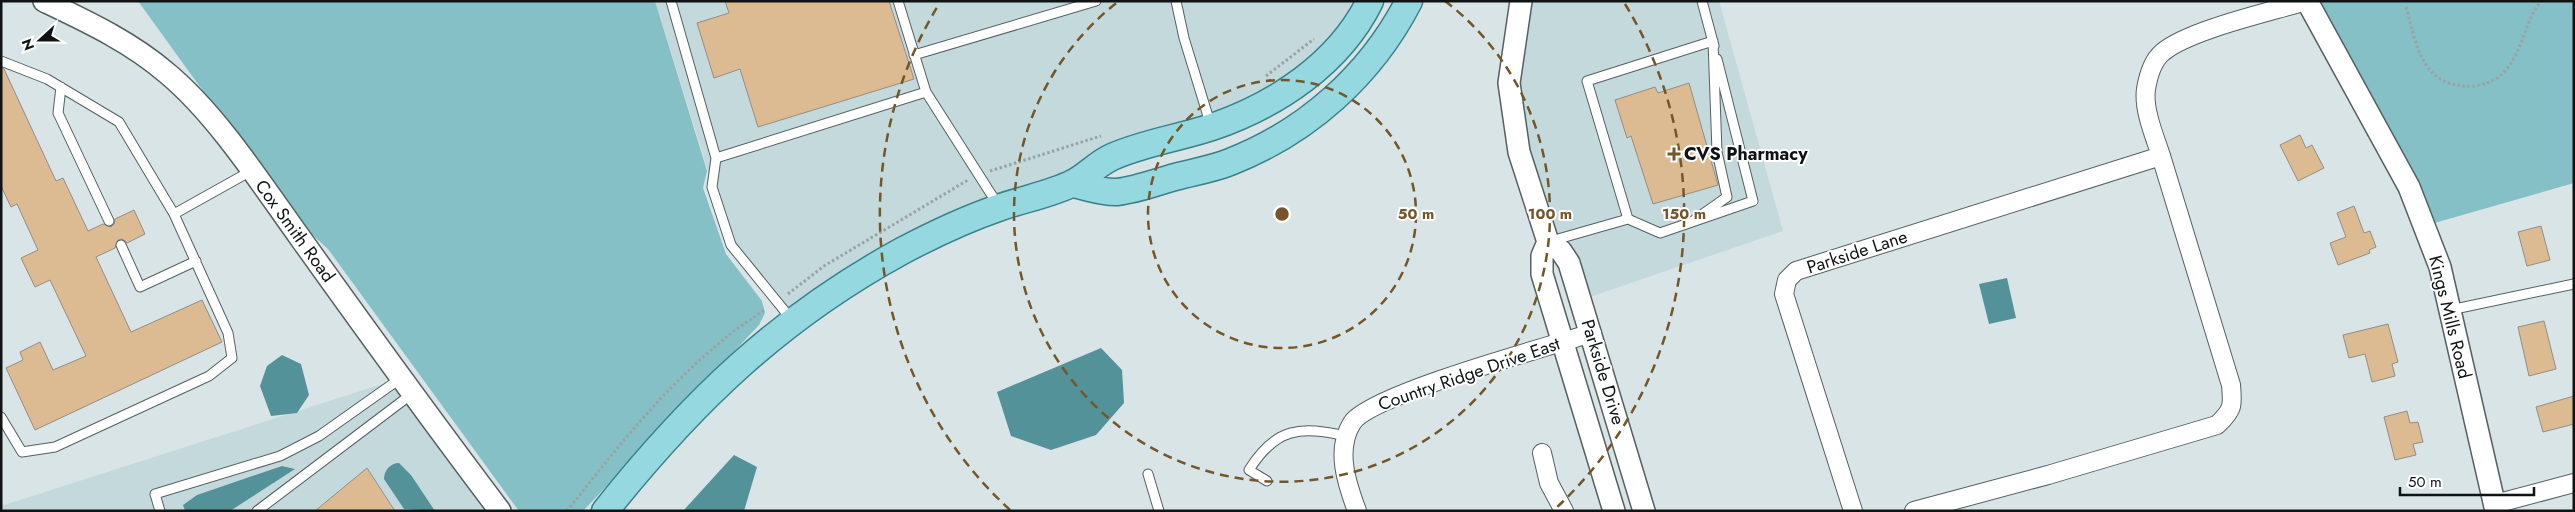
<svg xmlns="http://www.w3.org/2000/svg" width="2575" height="512" viewBox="0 0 2575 512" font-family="Jost,sans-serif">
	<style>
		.built { fill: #c4d9db }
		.green { fill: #85c0c6 }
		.water { fill: #539298 }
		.building { fill: #dcbb92; stroke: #938d86 }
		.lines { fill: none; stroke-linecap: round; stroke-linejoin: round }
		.service-casing { stroke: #566061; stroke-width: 11 }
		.minor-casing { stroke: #566061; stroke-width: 20 }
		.tertiary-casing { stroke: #566061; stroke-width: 24 }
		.primary-casing { stroke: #388289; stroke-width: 29 }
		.path { stroke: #9aa3a4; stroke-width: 3; stroke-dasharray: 2.5 2.5; stroke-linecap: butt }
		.service { stroke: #fff; stroke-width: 9 }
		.minor { stroke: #fff; stroke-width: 18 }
		.tertiary { stroke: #fff; stroke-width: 21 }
		.primary { stroke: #95d8df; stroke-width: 26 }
		.ring { fill: none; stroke: #75562b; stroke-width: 2.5; stroke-dasharray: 9 6 }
		.poi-dot { fill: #75562b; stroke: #fff; stroke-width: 2 }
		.labels { text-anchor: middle; stroke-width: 4; stroke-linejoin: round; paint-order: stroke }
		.poi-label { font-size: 18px; font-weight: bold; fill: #0f1313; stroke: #fff; text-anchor: start }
		.street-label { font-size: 18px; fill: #0f1313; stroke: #fff }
		.centre { fill: #75562b; stroke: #fff; stroke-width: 2.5 }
		.ring-label { font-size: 15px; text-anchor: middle; font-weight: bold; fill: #75562b; stroke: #fff; stroke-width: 4; stroke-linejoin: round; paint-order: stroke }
	</style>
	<rect width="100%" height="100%" fill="#d8e4e5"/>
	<path class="built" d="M655,1H1370L1303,80L999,207L792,320L731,245Z
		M1521,1H1719L1783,231L1581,300L1548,242L1509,83Z
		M401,378L500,511H1V506Z"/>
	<path class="green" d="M138,1H655L707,171L703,188L726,254L762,301L765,313L759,325L583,511H519L328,249L296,220Z
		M2307,1H2574V183L2424,226Z"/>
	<path class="water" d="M2007,278L2016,318L1989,324L1979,284Z
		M1101,348L1122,370L1124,403L1096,435L1051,450L1011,436L997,392Z
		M282,355L301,364L309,395L297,413L271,416L260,386L267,366Z
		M734,455L757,467L744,511H683Z
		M399,463L411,475L435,511L404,509L384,479C384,471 390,463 399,463Z
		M282,466L295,469L230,511H185L183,505L197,495Z"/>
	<path class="building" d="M725,1H889L914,79L758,127L740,69L714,78L697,23L729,13Z
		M1,68L4,69L56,181L63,178L88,231L103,224L111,227L114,224L115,219L134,210L145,234L127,243L122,239L118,240L115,248L96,257L131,332L202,300L222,342L35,430L6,368L23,360L20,352L40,342L53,370L86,356L50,280L35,287L21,258L38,250L17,204L11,207L1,186Z
		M1689,83L1718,185L1653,204L1631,136L1627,138L1615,100L1655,87L1658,93Z
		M2300,135L2306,148L2312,145L2324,168L2298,181L2280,145Z
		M2354,206L2364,233L2370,231L2376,247L2369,250L2370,253L2338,265L2330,243L2346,237L2337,213Z
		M2541,226L2550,260L2527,266L2518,232Z
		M2544,321L2556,369L2529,376L2518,327Z
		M2388,324L2398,362L2392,364L2395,376L2372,382L2365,354L2349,358L2343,335Z
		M2574,396V424L2543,432L2536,407Z
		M2407,411L2410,423L2418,422L2423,442L2413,444L2416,455L2395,460L2384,417Z
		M367,468L395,511H315Z"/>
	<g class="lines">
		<defs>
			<path id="service" d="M671,1L716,158L712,187L731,245L792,320
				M898,1L926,92L998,205
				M1176,1L1184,38L1211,126
				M1702,1L1714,46
				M914,55L1096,1
				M1,61L47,79L119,122L174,214L228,333L232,358L209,376L55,447L22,452L1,417
				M61,87L58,113L109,221
				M716,158L926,92
				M174,214L251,171
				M1628,219L1587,81L1713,41L1717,152L1727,197L1693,221
				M1551,241L1628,219L1660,233L1753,201L1717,59
				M121,245L140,287L196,261
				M2450,310L2574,284
				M1148,474L1159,511
				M1267,481L1249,470C1276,427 1300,426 1346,436
				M160,511L155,494L280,456L319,436L401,378
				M257,511L413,393"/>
			<path id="minor" d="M2161,156C2155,137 2143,110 2146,89C2148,77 2153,60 2163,52C2189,30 2270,12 2306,1
				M1542,453L1549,483L1564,511
				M2495,504L2574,483
				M1357,511C1347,484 1335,450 1352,423C1369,395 1550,346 1592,333
				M1853,511L1784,294L1787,280L1796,271L2161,156L2231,385C2233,406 2233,410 2217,425L2048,475L1914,511"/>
			<path id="tertiary" d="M44,1C88,22 131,42 168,74C218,116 262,185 301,239C366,330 432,421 500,511
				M1521,1L1509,83L1519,152L1548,242L1542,256V274L1614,511
				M2307,1L2409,187L2440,267L2496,511
				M1548,242L1561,251L1569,263L1644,511"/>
			<path id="primary" d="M1072,184C1085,186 1103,193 1117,192C1136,190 1157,182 1175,177C1193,172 1213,169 1230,162C1307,132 1371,75 1409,1
				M605,511C692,402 779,318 902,251C934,234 966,219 1001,207C1024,199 1051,194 1073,183C1087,176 1098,163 1112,157C1143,143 1179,138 1212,127C1276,105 1339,64 1370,1"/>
		</defs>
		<use href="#service" class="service-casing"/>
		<use href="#minor" class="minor-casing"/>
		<use href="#tertiary" class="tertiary-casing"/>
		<use href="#primary" class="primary-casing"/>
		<path class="path" d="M2406,7C2412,27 2415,48 2426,65C2442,91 2484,93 2504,72C2523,52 2524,22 2541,1
			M1266,76L1314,39
			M990,171L1101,136
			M788,294L824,266L968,180
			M567,511C615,450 663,389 723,340C736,328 752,319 766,309"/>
		<use href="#service" class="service"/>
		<use href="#minor" class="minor"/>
		<use href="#tertiary" class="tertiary"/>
		<use href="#primary" class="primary"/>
	</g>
	<g class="ring">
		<circle cx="1282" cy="214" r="134"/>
		<path d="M1445 1A268 268 0 1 1 1119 1"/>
		<path d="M1010 510A402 402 0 0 1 939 4M1625 4A402 402 0 0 1 1554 510"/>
	</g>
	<path class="poi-dot" d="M1671.5 146.5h5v5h5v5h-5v5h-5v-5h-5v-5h5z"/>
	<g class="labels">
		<g class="poi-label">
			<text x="1684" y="160">CVS Pharmacy</text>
		</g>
		<g class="street-label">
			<text transform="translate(295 231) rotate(54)" y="6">Cox Smith Road</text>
			<text transform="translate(1857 252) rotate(-18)" y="6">Parkside Lane</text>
			<text transform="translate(2450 317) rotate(76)" y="6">Kings Mills Road</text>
			<text transform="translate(1603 372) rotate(73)" y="6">Parkside Drive</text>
			<text transform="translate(1469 374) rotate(-19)" y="6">Country Ridge Drive East</text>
		</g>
	</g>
	<circle cx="1282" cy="214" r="8" class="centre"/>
	<g class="ring-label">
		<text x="1416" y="219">50 m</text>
		<text x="1550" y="219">100 m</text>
		<text x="1684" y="219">150 m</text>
	</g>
	<rect width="2575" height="512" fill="none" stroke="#0f1313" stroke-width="5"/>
	<g transform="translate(40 40) rotate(249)" stroke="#ffffff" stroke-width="4" paint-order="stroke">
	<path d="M0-4L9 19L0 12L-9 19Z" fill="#0f1313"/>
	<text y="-8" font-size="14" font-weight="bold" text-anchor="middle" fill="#0f1313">N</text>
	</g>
	<path d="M2400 487v8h134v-8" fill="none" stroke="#0f1313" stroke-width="2.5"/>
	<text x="2408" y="487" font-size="15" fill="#0f1313" stroke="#ffffff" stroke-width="4" paint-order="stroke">50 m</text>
</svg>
